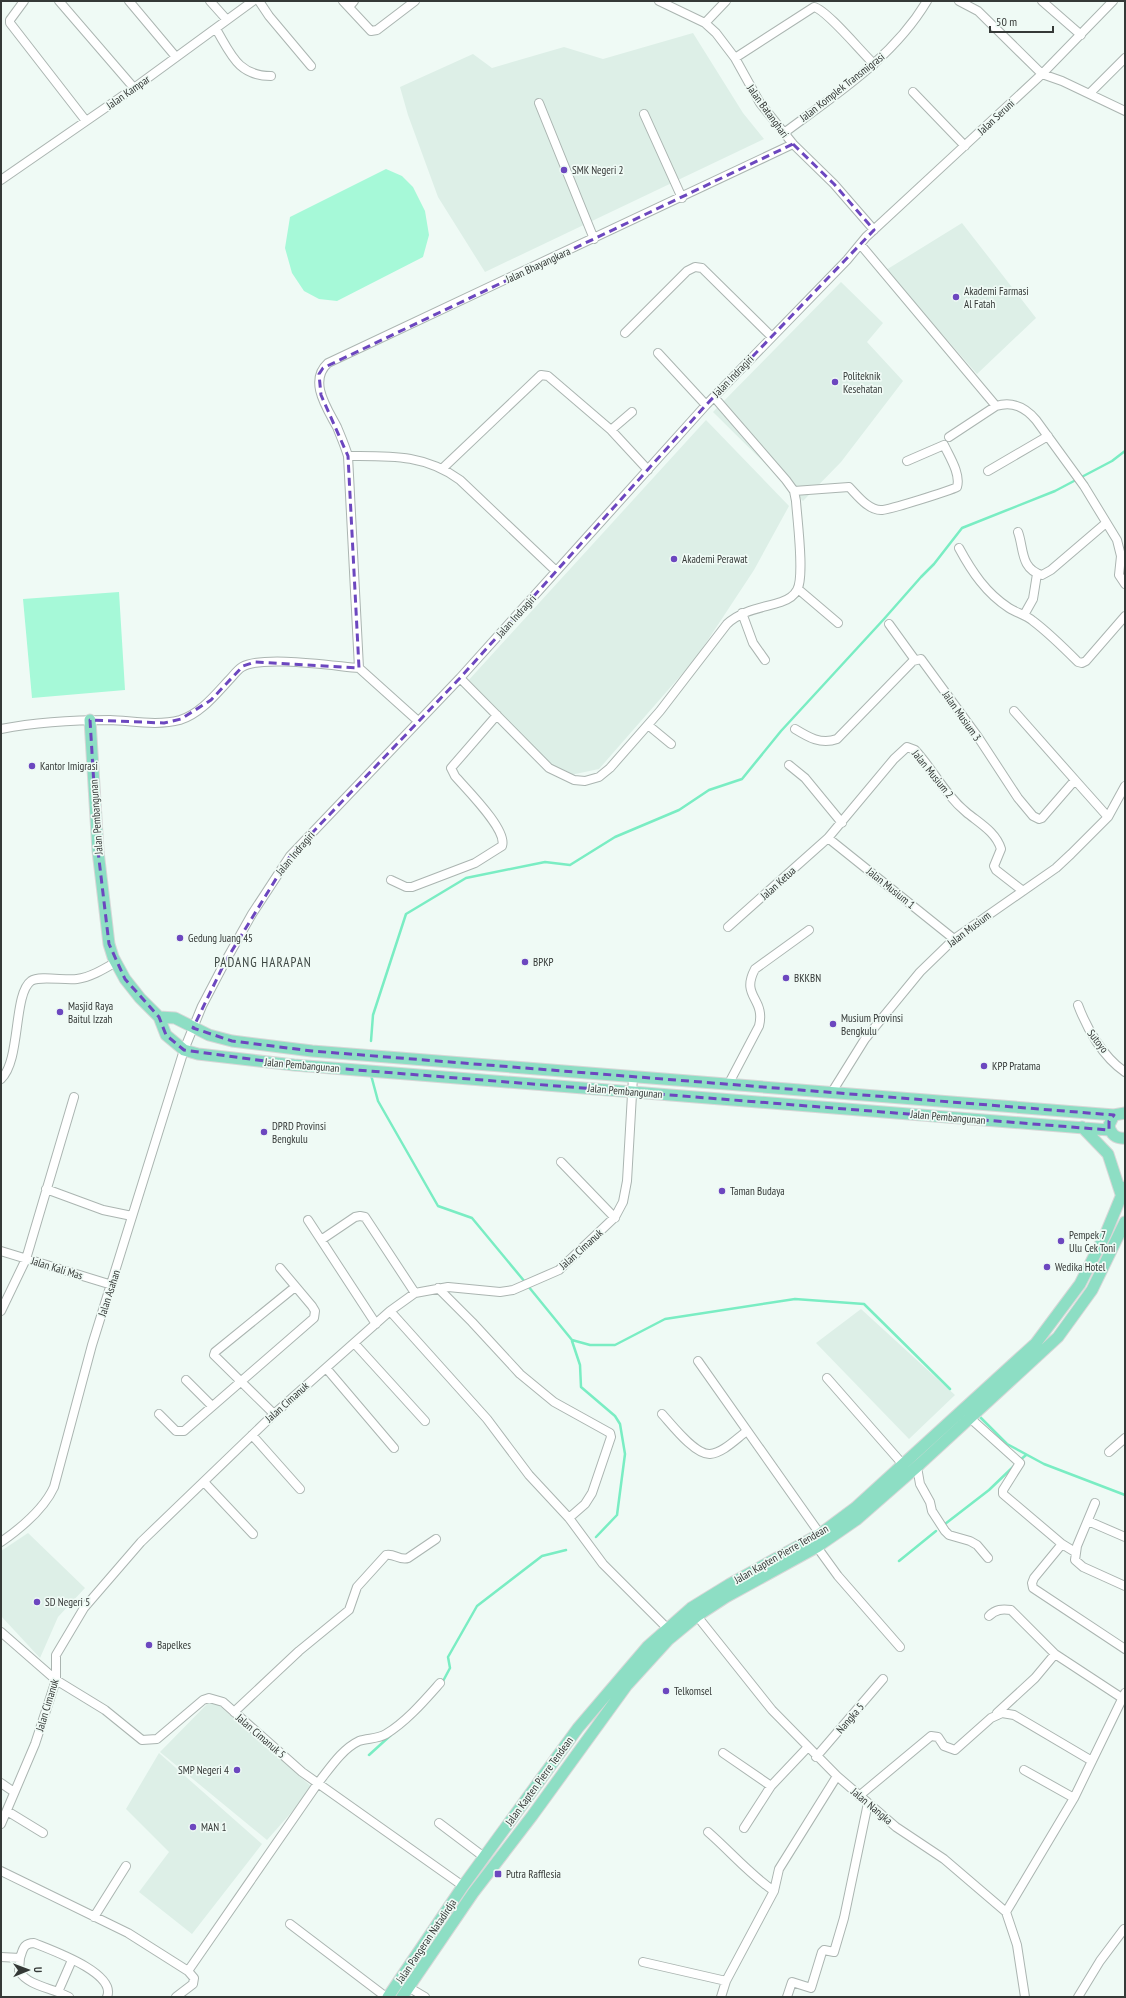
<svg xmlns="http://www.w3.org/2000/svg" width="1126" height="1998" viewBox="0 0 1126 1998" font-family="'PT Sans Narrow',sans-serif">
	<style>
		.built { fill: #ddefe7 }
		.green { fill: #a6f9d8 }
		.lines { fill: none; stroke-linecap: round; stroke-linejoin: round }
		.stream { stroke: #7aedc3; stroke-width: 2.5 }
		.minor-casing { stroke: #abb5b1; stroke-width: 10 }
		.major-casing { stroke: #d7d7d7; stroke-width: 13 }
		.minor { stroke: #fff; stroke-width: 8 }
		.major { stroke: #8ddec4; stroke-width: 11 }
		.marked { fill: none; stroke: #6c47bf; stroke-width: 3; stroke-dasharray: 8 5; stroke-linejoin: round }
		.poi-dot { fill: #6c47bf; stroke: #effaf5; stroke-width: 1.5 }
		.labels { text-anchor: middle; stroke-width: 3.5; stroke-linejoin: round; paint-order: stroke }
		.street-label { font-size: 11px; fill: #353937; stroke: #effaf5 }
		.poi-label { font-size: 11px; fill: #353937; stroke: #effaf5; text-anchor: start }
		.quarter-label { font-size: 13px; letter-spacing: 1px; fill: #3c4541; stroke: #effaf5 }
	</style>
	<rect width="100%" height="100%" fill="#effaf5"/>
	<path class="built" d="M693,33L743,113L764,139L485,272L438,197L408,115L400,87L473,54L492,68L564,47L603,59Z
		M962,223L1036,318L977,374L886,270Z
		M841,282L883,323L867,342L903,381L841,462L803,501L713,412Z
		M706,420L789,506L754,570L696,658L599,769L561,777L467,682Z
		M861,1309L955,1395L909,1439L816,1343Z
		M28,1533L85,1588L58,1617L40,1658L1,1616V1551Z
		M212,1699L313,1788L267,1840L160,1752Z
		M159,1753L262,1844L192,1934L139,1892L169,1852L126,1809Z"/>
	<path class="green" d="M386,169L402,176L413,187L425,211L429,235L423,257L337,301L319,299L304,291L292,273L285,248L290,217Z
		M119,592L125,690L32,698L23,599Z"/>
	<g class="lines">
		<path class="stream" d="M371,1041L373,1015L406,914L466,878L545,862L570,865L615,837L679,810L709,790L742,779L781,731L884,619L921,577L934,564L962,528L1055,491L1112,461L1125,451
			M371,1075L378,1101L438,1206L472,1218L525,1282
			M528,1286L572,1340L590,1345H615L665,1319L795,1299L864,1304L950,1389
			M572,1341L580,1365L581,1387L615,1416L620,1424L625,1454L617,1515L596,1537
			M978,1415L1007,1444L1044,1464L1125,1495
			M1019,1461L1026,1455
			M945,1524L989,1490L1014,1466
			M899,1561L936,1531
			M442,1683L450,1668L448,1657L477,1606L542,1556L566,1550
			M369,1755L391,1735"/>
		<defs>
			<path id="minor" d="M24,1L10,20V23L86,121
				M59,1L134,88
				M129,1L176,57
				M210,1L227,20
				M259,1L269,16L311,66
				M343,1L371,31L377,30L415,1
				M659,1L705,23L716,33L735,58L760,103L793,144L834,184L874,230
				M959,1L978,11L1042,74L1062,81L1125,111
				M1042,1L1081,35
				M349,7L354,1
				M705,23L726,1
				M216,29C231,54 238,76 271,76
				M735,58L814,7C827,10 862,53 874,64
				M913,92L965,146
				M1090,93L1125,58
				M539,103L594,239
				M644,114L682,198
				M784,133C836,94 893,58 927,1
				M1,180L134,88L253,1
				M860,244L996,406C1013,401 1025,407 1036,420L1084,486L1117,540L1121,556L1119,575L1125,584
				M625,333L687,271L695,267L702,268L772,337
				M658,353L706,405
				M611,430L632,412
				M949,437L996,406
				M348,456C390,456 425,454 460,480L556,571
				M443,468L541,375L548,376L611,430L648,470
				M988,471L1048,436
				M794,491L849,487C857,495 868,510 881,510C889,510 949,491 957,487C961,474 949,456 944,445L907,461
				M1018,532C1024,548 1020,569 1042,575L1051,570L1106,523
				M959,548C972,572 986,593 1009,608C1017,613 1026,615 1033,621C1049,633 1064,648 1078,662L1082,663L1086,661L1125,616
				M798,589L838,623
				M742,613L753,643L765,660
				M1024,615L1033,599L1037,574
				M889,624L915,660
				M460,678L549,768L574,780L585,781L599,777L610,768L660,711L727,624C742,610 762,608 781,602C787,600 794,596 797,590C805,577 797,518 796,501L794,491L786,480L714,397
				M1014,711L1075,780
				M418,721L359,668L348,456C345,446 341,437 337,427C327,408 308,381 328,363L793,144
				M648,725L671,744
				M1,729C37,722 74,720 110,720C133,721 158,726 180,720C200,714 215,695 229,680C233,676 237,670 242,667C262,655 334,666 359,668
				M795,729C808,737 821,745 837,739L913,661L921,659L978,737L1018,798L1033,816L1039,819L1042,818L1075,780L1108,817
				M789,765L805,778L842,823
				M828,838L954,939
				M391,880L406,887H412L475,863L502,846C508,830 466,789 455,776L451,768L497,715
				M728,927L828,838L894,759L907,747L915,750C933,769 945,795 966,812C979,823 996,832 1001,849L994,866L996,870L1023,891
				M1078,1005C1087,1029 1103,1057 1125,1072
				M1,1079C21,1061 13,994 31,981C40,975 66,981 77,979C91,977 104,969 116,962
				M728,1085L759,1026C766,998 740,997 755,969L809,930
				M832,1092L865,1039L920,972L954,939L1056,868L1071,854L1108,817L1125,786
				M561,1162L615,1218
				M46,1189L103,1210L132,1216
				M308,1220L376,1324
				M321,1240L355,1217L360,1216L365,1217L415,1293
				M1,1251L112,1285
				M438,1288L472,1322L520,1374L554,1402L610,1433L611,1437L592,1493L585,1504L569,1518
				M1,1311L26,1259L74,1097
				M390,1311L487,1419L529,1475L569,1518L603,1564L667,1628
				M355,1344L425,1421
				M698,1361L820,1534
				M326,1368L394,1448
				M827,1378L906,1468
				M186,1380L212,1406
				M159,1414L176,1431H184L314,1318L315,1311L312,1306L280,1268
				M274,1414L214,1355L215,1352L295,1287
				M662,1414C672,1425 695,1455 710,1454C723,1453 737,1438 747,1431
				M970,1418L1020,1463L1003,1490V1494L1062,1544L1075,1552
				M252,1435L300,1489
				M1109,1452L1125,1438
				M917,1467L920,1484L930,1502L932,1511L945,1531L949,1535L970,1541L977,1545L988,1558
				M204,1482L253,1534
				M1095,1503L1077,1546L1075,1560L1083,1567L1125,1586
				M1088,1521L1125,1537
				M1,1542C21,1528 44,1509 54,1487L92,1345L184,1050L202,1006L225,962L252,914L290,856L460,678L706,405L847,260L866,237L1042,74L1113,1
				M1062,1544L1034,1578L1032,1583L1033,1588L1125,1649
				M817,1547L838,1576L900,1647
				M697,1616L772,1710L837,1776L896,1827L944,1859L1006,1912L1017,1945L1025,1997
				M989,1616C996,1609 1002,1609 1011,1610L1055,1654L1122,1698
				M1,1632L56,1680L105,1710L142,1740L157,1739L203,1700L209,1698L223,1702L302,1772L463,1886
				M234,1712L299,1651L349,1610L357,1587L386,1555C394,1553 400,1561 408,1558L436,1539
				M997,1713L1035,1678L1055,1654
				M723,1753L771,1786
				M816,1757L883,1679
				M1024,1770L1074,1798
				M1,1783L14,1792
				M859,1796L931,1736L938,1737L944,1746L955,1750L991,1718L1002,1713L1014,1715L1092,1761
				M7,1811L43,1833
				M439,1823L484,1857
				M1,1824L35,1744L56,1680V1655L84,1608L141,1542L274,1414L390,1311L415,1293L448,1287L500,1292L513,1290L559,1270L615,1217L623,1202L627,1181L633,1077
				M744,1828L771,1786L807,1748
				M708,1832C730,1851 749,1874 774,1891
				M1,1871L128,1933L188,1971L194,1978L193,1984L176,1997
				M1006,1912L1074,1798L1125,1693
				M94,1917L126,1866
				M290,1924L386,1997
				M1,1957L20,1958L19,1971C27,1984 45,1987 58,1992
				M20,1958C23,1950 23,1943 34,1943C51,1950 117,1973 107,1997
				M643,1962L726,1981
				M188,1971L318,1783C330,1768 342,1749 359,1741C368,1738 378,1739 386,1734C407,1721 424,1701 440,1683
				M408,1987L425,1997
				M69,1997L58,1992L72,1960
				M721,1997L726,1981L774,1891L779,1869L837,1776
				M787,1997L792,1982L811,1988L822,1952L824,1950L834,1952L844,1918L868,1803
				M1078,1997L1100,1961L1124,1929"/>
			<path id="major" d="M90,720L98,851L109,944L113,957L125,979L140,998L159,1017L166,1035L184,1050L198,1054L294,1065L1109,1130
				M159,1017L175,1018L209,1035L232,1041L312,1051L1114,1115
				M1125,1113L1114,1115L1109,1125C1110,1134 1116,1139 1125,1138
				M1082,1127L1108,1154L1121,1194
				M388,1997L463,1886L578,1728L648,1646L691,1608L730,1584L820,1534L855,1508L1036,1343L1080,1284L1106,1233L1125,1187
				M402,1997L473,1893L532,1816L627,1685L668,1640L697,1616L726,1597L817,1547L856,1520L920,1464L1058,1337L1092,1290L1125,1222"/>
		</defs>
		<use href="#minor" class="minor-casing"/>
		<use href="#major" class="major-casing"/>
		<use href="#minor" class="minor"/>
		<use href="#major" class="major"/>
	</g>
	<path class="marked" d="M793,144L834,184L874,230L706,405L460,678L290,856L225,962L193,1028L232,1041L312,1051L1114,1115L1109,1121V1130L294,1065L184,1050L166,1035L159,1017L125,979L109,944L98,851L90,720L164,723L181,719L211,700L243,666L255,662L359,668L348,456L321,395L319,374L323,368Z"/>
	<g class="poi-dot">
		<circle cx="564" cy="170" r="4"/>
		<circle cx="956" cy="297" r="4"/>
		<circle cx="835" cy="382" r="4"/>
		<circle cx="674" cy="559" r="4"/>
		<circle cx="32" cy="766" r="4"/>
		<circle cx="180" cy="938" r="4"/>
		<circle cx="525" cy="962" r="4"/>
		<circle cx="786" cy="978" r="4"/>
		<circle cx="60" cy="1012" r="4"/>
		<circle cx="833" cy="1024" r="4"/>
		<circle cx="984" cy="1066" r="4"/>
		<circle cx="264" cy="1132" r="4"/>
		<circle cx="722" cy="1191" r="4"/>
		<circle cx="1061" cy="1241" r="4"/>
		<circle cx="1047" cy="1267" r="4"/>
		<circle cx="37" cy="1602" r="4"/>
		<circle cx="149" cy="1645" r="4"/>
		<circle cx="666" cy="1691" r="4"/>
		<circle cx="237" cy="1770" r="4"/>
		<circle cx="193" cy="1827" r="4"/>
		<rect x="494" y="1870" width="8" height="8" rx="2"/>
	</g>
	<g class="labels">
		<g class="street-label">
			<text transform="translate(842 87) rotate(-38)" y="4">Jalan Komplek Transmigrasi</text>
			<text transform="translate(128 92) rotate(-35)" y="4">Jalan Kampar</text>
			<text transform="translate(768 111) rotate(54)" y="4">Jalan Batanghari</text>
			<text transform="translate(996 117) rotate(-43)" y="4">Jalan Seruni</text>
			<text transform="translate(538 265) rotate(-25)" y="4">Jalan Bhayangkara</text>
			<text transform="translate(733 376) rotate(-46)" y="4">Jalan Indragiri</text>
			<text transform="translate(516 616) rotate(-48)" y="4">Jalan Indragiri</text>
			<text transform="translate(962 716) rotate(55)" y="4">Jalan Musium 3</text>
			<text transform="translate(933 774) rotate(51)" y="4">Jalan Musium 2</text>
			<text transform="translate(96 817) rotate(-94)" y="4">Jalan Pembangunan</text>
			<text transform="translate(295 853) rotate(-50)" y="4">Jalan Indragiri</text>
			<text transform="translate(778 883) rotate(-42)" y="4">Jalan Ketua</text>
			<text transform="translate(891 888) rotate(39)" y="4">Jalan Musium 1</text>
			<text transform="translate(969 929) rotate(-37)" y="4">Jalan Musium</text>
			<text transform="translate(1098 1041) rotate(52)" y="4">Sutoyo</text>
			<text transform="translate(302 1065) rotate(5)" y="4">Jalan Pembangunan</text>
			<text transform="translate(625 1091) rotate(5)" y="4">Jalan Pembangunan</text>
			<text transform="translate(948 1117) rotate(5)" y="4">Jalan Pembangunan</text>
			<text transform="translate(581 1249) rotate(-42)" y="4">Jalan Cimanuk</text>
			<text transform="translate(57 1268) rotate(17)" y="4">Jalan Kali Mas</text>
			<text transform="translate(109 1293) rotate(-72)" y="4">Jalan Asahan</text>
			<text transform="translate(287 1402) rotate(-42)" y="4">Jalan Cimanuk</text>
			<text transform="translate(781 1554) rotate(-30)" y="4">Jalan Kapten Pierre Tendean</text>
			<text transform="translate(47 1705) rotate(-73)" y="4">Jalan Cimanuk</text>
			<text transform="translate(850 1718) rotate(-49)" y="4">Nangka 5</text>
			<text transform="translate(261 1736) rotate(41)" y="4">Jalan Cimanuk 5</text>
			<text transform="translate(539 1781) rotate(-54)" y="4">Jalan Kapten Pierre Tendean</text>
			<text transform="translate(872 1806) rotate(40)" y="4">Jalan Nangka</text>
			<text transform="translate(426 1941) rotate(-56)" y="4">Jalan Pangeran Natadirdja</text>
		</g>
		<g class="poi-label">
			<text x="572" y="174">SMK Negeri 2</text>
			<text x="964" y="295">Akademi Farmasi<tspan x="964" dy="13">Al Fatah</tspan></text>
			<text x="843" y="380">Politeknik<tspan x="843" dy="13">Kesehatan</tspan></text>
			<text x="682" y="563">Akademi Perawat</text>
			<text x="40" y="770">Kantor Imigrasi</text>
			<text x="188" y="942">Gedung Juang 45</text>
			<text x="533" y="966">BPKP</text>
			<text x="794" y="982">BKKBN</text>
			<text x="68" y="1010">Masjid Raya<tspan x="68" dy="13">Baitul Izzah</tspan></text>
			<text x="841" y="1022">Musium Provinsi<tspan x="841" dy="13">Bengkulu</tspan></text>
			<text x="992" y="1070">KPP Pratama</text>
			<text x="272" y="1130">DPRD Provinsi<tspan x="272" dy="13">Bengkulu</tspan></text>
			<text x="730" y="1195">Taman Budaya</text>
			<text x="1069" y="1239">Pempek 7<tspan x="1069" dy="13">Ulu Cek Toni</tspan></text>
			<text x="1055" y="1271">Wedika Hotel</text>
			<text x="45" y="1606">SD Negeri 5</text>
			<text x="157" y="1649">Bapelkes</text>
			<text x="674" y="1695">Telkomsel</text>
			<text x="229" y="1774" text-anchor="end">SMP Negeri 4</text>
			<text x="201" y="1831">MAN 1</text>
			<text x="506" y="1878">Putra Rafflesia</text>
		</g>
		<g class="quarter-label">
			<text x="263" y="967">PADANG HARAPAN</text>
		</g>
	</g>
	<rect width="1126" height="1998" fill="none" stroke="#353937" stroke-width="4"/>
	<g transform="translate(28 1970) rotate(89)" stroke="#effaf5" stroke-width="3" paint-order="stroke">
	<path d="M0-3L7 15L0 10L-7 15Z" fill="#353937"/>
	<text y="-6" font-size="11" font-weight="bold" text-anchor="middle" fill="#353937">U</text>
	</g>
	<path d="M990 26v6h63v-6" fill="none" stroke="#353937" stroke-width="2"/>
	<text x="996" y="26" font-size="12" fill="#353937" stroke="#effaf5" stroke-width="3" paint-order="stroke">50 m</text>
</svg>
